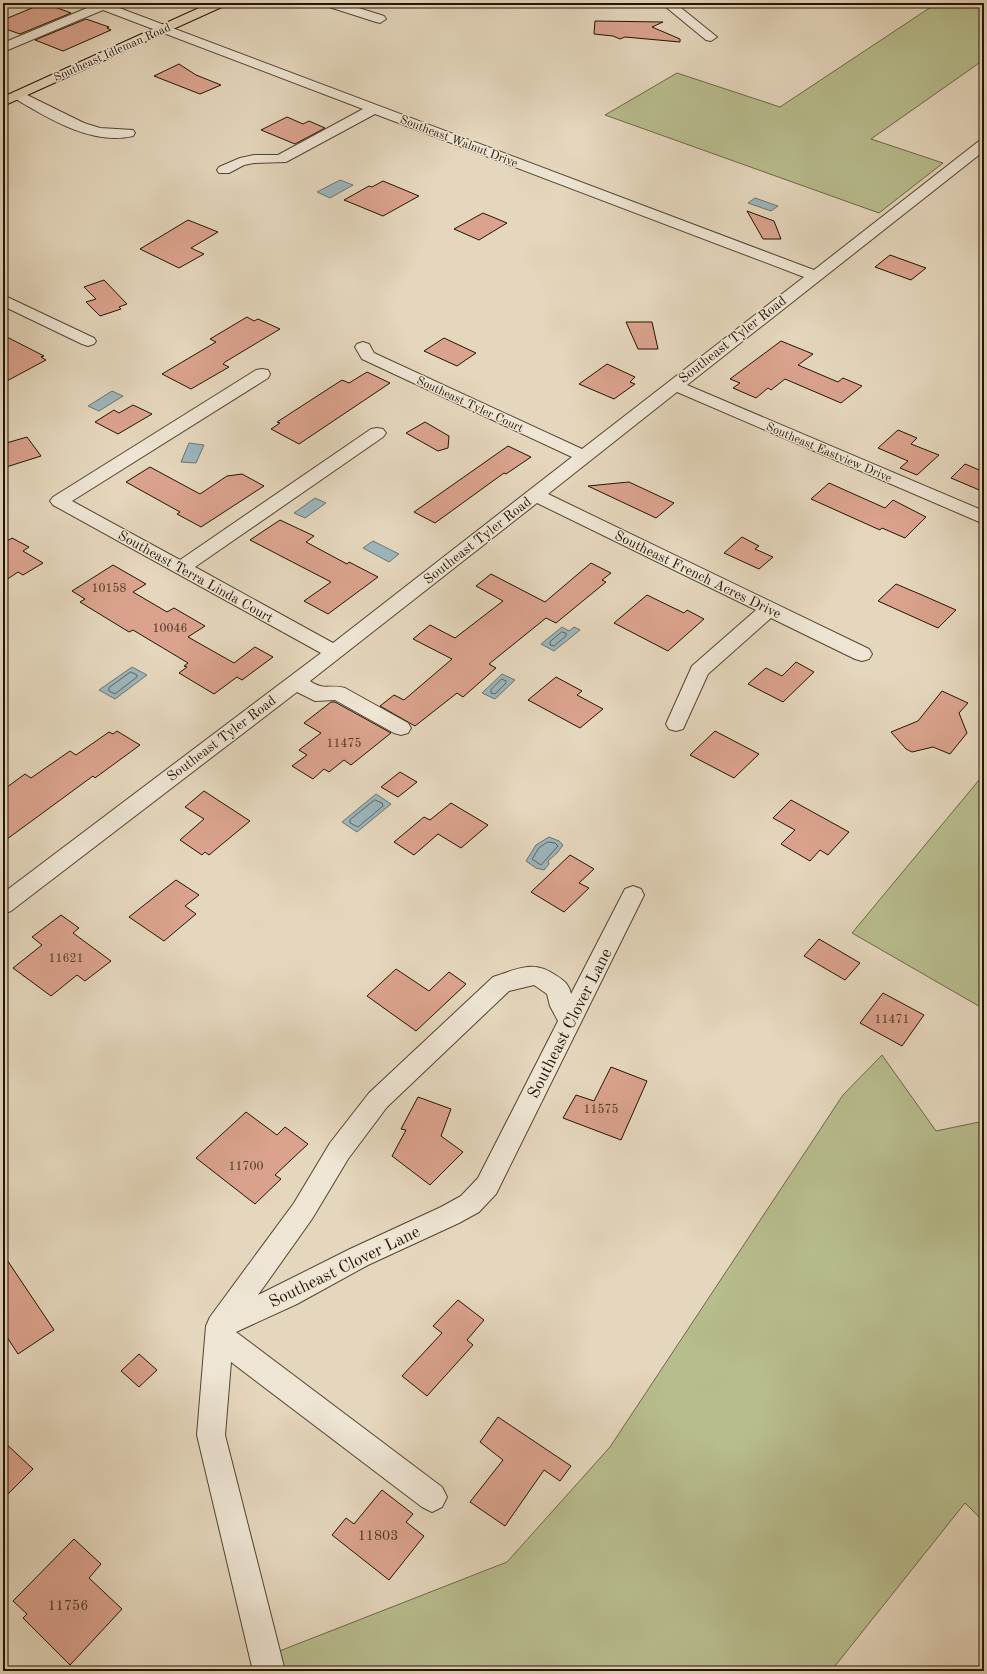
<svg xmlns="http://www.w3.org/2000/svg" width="987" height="1674" viewBox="0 0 987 1674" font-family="'Old Standard TT',serif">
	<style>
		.green { fill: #b8bd8e; stroke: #6e6847 }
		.water { fill: #9cb6bd; stroke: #6c7571 }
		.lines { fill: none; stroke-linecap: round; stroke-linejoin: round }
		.shore { stroke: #60645e; stroke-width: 1 }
		.building { fill: #dba38e; stroke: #241300 }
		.minor-casing { stroke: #54442f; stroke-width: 2 }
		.major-casing { stroke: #241300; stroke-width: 2 }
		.minor { fill: #eee5d4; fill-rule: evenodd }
		.major { fill: #e5d7bd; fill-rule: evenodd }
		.labels { text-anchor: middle; stroke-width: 3; stroke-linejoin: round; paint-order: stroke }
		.far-street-label { font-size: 12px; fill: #241300; stroke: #eee5d4 }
		.number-label { font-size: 12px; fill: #523724 }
		.street-label { font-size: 14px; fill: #241300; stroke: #eee5d4 }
		.near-number-label { font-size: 14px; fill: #523724 }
		.near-street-label { font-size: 17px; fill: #241300; stroke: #eee5d4 }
	</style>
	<rect width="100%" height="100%" fill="#e5d7bd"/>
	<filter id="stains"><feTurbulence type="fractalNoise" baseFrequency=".005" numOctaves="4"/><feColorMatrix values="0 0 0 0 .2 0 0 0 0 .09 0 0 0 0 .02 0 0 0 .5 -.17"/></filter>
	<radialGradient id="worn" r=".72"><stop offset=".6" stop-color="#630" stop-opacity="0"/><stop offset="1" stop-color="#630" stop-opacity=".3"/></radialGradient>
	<path class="green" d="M937,3H984V62L982,61L871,139L943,163L879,213L605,115L677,73L780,107Z
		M984,774V1009L852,933Z
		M882,1055L936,1131L984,1121V1522L965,1503L831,1671H282L277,1652L507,1562L610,1447L843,1095Z"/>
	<path class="water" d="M340,180L353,185L330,198L317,192Z
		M755,198L778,206L771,211L748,203Z
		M112,391L123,396L99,411L88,406Z
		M189,443L204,445L196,463L181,462Z
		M315,498L326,503L305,518L294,513Z
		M373,541L399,554L389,562L363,548Z
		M562,627L569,631L574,627L580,630L554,651L541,644Z
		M132,667L147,675L115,699L99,690Z
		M502,674L515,680L495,699L482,693Z
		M376,794L391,804L357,832L342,822Z
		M549,837L559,841L563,845L557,853L548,861L549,864L544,870L536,868L526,861L536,845Z"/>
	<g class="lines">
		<path class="shore" d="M562,632L566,633V636L554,646L550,645V642Z
			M131,672L137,675V677L115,694L109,691V688Z
			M502,679L506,681V683L495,694L491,693V690Z
			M375,800L382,803L383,806L358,827L350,823V820Z
			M548,842L555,843L558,846L541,865L532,859L539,848Z"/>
	</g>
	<path class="building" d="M44,3L71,13L20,34L3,28V20Z
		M86,19L109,27L107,28L111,30L63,51L35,40Z
		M595,21L663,22L652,27L680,39V42L625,37L620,39L613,36L594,34Z
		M179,64L196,75L221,85L200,94L154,76Z
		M287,117L303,124L309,121L325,128L295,144L261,130Z
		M383,181L419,196L383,216L344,200L369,186L372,187Z
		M747,211L774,221L781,239H763Z
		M483,213L507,223L479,240L454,229Z
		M188,220L218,232L191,248L204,254L179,268L140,249Z
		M890,255L926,268L911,280L875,267Z
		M104,280L127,304L119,307L121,309L100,316L86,302L96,299L84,287Z
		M247,317L254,321L258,319L280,329L225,362L223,364L229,367L191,389L162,374L216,342L210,339Z
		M626,322H652L658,349H638Z
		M3,335L44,356L41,357L46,360L3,383Z
		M444,338L476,353L457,366L424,351Z
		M781,341L813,354L798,365L838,382L843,378L862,386L841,403L785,379L771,390L768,388L756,398L733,388L740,383L730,379Z
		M607,364L635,377L630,382L635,384L614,399L579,384Z
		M367,372L390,383L299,444L271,429L280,423L277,422L342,380L349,383Z
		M133,405L152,414L118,434L95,422L114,410L119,413Z
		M425,422L449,436L448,448L438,451L406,433Z
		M898,430L917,438L911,444L939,455L917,475L900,468L908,461L878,448Z
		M27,437L41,456L3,468V444Z
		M508,446L531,457L506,474L504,473L435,523L414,512Z
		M965,464L984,472V492L951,478Z
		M150,467L200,494L227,476L242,474L264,486L201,527L177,514L180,512L126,482Z
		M629,482L674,503L656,518L588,486Z
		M829,483L885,508L893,500L926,517L905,538L882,528L880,530L811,499Z
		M280,520L314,536L306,542L347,564L349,562L378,577L328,614L304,601L331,582L250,540Z
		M742,537L759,546L755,549L773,557L759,569L724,553Z
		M12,538L29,547L23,551L43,563L23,575L18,572L3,582V539L7,541Z
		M591,563L611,573L602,580L606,582L556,623L546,618L489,664L496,668L463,697L457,693L415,726L380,706L394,695L404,700L452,659L413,639L430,625L455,638L503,601L476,586L491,574L545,602Z
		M113,565L146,584L133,592L167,612L174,608L205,626L188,637L234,663L255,647L273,657L242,680L237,677L214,694L179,673L187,667L184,666L188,663L133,630L129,632L80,602L85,599L72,591Z
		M896,584L922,595L956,610L938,628L878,601Z
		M647,595L684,613L687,610L704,619L668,651L614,623Z
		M796,662L814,672L783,702L748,684L766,668L782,676Z
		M556,677L582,691L577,695L603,709L580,728L528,700Z
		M942,691L968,703L959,713L967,733L950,754L933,747L912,752L906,749L891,732L918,721Z
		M331,702H335L391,733L351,765L344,760L329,772L324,769L313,779L292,766L307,755L299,750L321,733L304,723Z
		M117,731L140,745L95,778L93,776L3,842V790L25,774L31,778L70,751L76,755L109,732L113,734Z
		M715,731L759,754L734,778L690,755Z
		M400,772L417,782L398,797L381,787Z
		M204,791L250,821L209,855L205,852L202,855L180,840L204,819L185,807Z
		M791,800L849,832L828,855L820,850L810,861L781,844L795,830L773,818Z
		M451,803L488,825L461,848L438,834L414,855L394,842L424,817L430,820Z
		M570,855L594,869L579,883L589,888L564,912L531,892Z
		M176,880L199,895L185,906L196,914L164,941L129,917Z
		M61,915L79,928L73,933L111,961L85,981L77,975L51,996L13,968L42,945L32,937Z
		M819,939L860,963L845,980L804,956Z
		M396,969L429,991L449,972L466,984L416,1031L367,996Z
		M883,993L924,1015L902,1046L860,1023Z
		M611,1067L647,1081L621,1140L563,1118L576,1095L594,1101Z
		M418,1097L451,1109L441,1136L463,1152L430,1185L392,1156L406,1130L401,1129Z
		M246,1112L277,1135L285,1127L308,1144L275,1175L281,1179L255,1204L196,1158Z
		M3,1254L54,1330L18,1354L3,1331Z
		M458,1300L484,1320L467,1340L473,1345L427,1396L402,1376L442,1333L433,1326Z
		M139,1354L157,1370L139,1387L121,1371Z
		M498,1417L571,1466L560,1481L544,1470L505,1526L470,1502L503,1460L480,1442Z
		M3,1441L33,1469L3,1499Z
		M382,1490L413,1514L406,1522L424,1536L389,1580L332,1535L346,1518L354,1524Z
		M74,1539L101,1564L89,1578L122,1609L70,1665L23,1618L27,1614L13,1601Z"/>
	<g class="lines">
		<defs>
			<path id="minor" d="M99,3H116L114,6L814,270L979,141L984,140V151L687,385L984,511V524L677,392L548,494L869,649L872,654L869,659L862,661L855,659L771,618L708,674L683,729L676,731L669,729L666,724L692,666L756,610L537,503L310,681C324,691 330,684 345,688L408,723L411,728L408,733L401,735L394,733L335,700L315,701L297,692L11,911L3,914V893L321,653L53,505L50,501L53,497L256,370L262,369L268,370L270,374L268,378L72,501L180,560L371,429L377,428L383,429L386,433L383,437L195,567L333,643L572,457L362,359L355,347L357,344L363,342L369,344L374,353L582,449L804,277L375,114L286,162L254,163L244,165L229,173H219L217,170L219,167L240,158L254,155H278L363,109L103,10L3,52V43Z
				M324,3H343L384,16L386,19L380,23L376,22L326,6Z
				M661,3H675L717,37L711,41L706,40Z
				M19,91L84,123L100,128L133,130L135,133L133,136C92,146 48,118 14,98L12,95L14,92Z
				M3,295L94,338L96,341L94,344L88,346L82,344L3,306Z
				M633,886L641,889L644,895L496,1194L479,1212L459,1223L368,1265L297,1304L236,1332L442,1487L447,1497L442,1507L432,1512L422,1507L231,1362L225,1435L285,1671H253L197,1435L206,1326L210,1317L294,1203L330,1143L369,1093L493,977C518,969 533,959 557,976C565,981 569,985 571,994L625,889ZM534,985L547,994L550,1006L558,1021L478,1178L461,1196L441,1207L350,1249L258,1295L312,1219L348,1159L387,1107L509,991Z"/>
			<path id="major" d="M210,3H226L224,6L3,106V97Z"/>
		</defs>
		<use href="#minor" class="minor-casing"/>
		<use href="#major" class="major-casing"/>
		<use href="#minor" class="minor"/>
		<use href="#major" class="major"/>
	</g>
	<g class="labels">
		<g class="far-street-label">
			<text transform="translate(112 52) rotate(-24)" y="4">Southeast Idleman Road</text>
			<text transform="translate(459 141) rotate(21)" y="4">Southeast Walnut Drive</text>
			<text transform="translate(470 404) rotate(25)" y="4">Southeast Tyler Court</text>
			<text transform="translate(829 452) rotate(23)" y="4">Southeast Eastview Drive</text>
		</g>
		<g class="number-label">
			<text x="109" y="592">10158</text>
			<text x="170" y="632">10046</text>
			<text x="344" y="747">11475</text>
			<text x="66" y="962">11621</text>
			<text x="892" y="1023">11471</text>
			<text x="601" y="1113">11575</text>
			<text x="246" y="1170">11700</text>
		</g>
		<g class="street-label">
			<text transform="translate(732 339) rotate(-38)" y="5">Southeast Tyler Road</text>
			<text transform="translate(477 540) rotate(-38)" y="5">Southeast Tyler Road</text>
			<text transform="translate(698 574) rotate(26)" y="5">Southeast French Acres Drive</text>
			<text transform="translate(196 576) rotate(29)" y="5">Southeast Terra Linda Court</text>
			<text transform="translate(221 738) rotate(-37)" y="5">Southeast Tyler Road</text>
		</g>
		<g class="near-number-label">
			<text x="378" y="1540">11803</text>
			<text x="68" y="1610">11756</text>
		</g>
		<g class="near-street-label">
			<text transform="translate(569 1023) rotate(-63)" y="6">Southeast Clover Lane</text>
			<text transform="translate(344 1266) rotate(-26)" y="6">Southeast Clover Lane</text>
		</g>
	</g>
	<rect width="987" height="1674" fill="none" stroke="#e5d7bd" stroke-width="16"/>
	<rect x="4" y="4" width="979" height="1666" fill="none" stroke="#241300" stroke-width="2"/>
	<rect x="8" y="8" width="971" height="1658" fill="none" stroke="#241300"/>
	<rect width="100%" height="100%" filter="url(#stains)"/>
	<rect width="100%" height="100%" fill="url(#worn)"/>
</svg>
